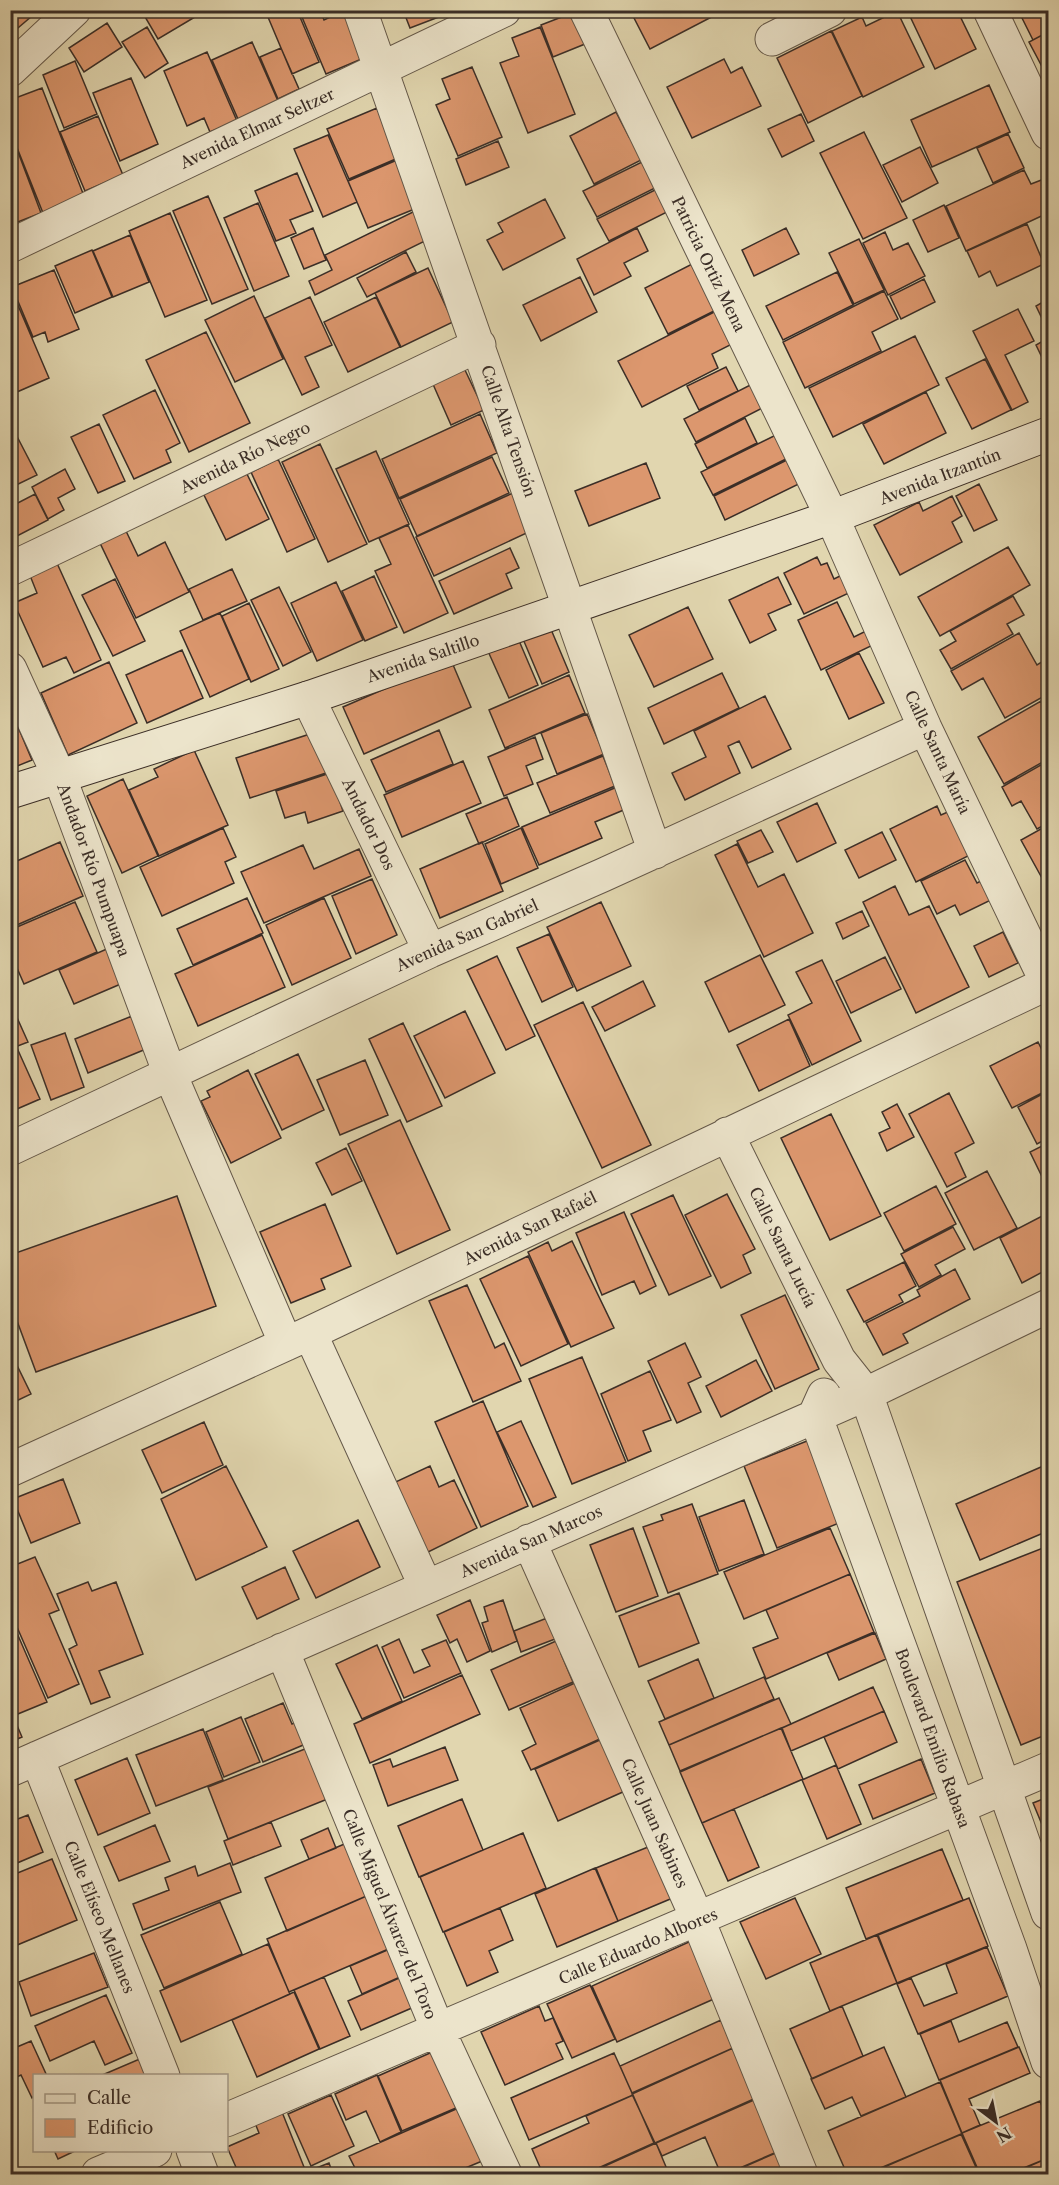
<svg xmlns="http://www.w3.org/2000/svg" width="1059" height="2185" viewBox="0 0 1059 2185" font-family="'Libre Caslon Text',serif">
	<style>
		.building { fill: #dc976e; stroke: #3b2e27; stroke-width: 1.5 }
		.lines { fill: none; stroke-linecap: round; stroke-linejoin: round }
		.street-casing { stroke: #645849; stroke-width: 35 }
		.secondary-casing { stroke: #3b2e27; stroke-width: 35 }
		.street { stroke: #ece4cb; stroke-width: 33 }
		.secondary { stroke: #ece4cb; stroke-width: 33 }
		.labels { text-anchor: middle; stroke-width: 4.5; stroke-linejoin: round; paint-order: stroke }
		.street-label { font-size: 16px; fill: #3b2e27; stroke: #ece4cb }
	</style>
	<rect width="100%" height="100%" fill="#e1d6af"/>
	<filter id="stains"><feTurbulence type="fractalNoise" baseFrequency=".00333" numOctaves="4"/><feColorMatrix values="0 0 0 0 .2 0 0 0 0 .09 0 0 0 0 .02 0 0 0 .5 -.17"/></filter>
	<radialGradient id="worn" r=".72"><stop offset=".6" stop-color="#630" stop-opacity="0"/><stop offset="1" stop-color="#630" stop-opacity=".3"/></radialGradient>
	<path class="building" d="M10,10H39L12,33Z
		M141,10H205V11L158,39Z
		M265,10H297L319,62L292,74Z
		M299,10H320L324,20L343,11L364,58L326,74Z
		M403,10H457L410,28Z
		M644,10H725L650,49L633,16Z
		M907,10H957L976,49L935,69Z
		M1018,10H1048V32L1033,40Z
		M897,11L924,67L863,97L832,31L862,17L866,26Z
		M572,13L585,44L553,57L541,25Z
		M107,23L122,47L84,72L69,48Z
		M147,27L168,63L145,78L122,42Z
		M540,27L575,114L528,133L500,63L519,56L512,38Z
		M831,31L862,96L808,123L777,58Z
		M1048,32V78L1029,42Z
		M252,42L278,101L238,119L212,60Z
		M281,48L299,89L278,99L260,57Z
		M207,52L237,121L210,132L204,118L187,126L164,71Z
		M724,59L731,73L742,67L761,106L692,138L667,87Z
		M75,61L97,114L64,128L43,75Z
		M472,67L502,137L458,156L436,105L450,99L442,79Z
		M131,78L158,144L120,161L93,93Z
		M989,85L1010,132L932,167L911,120Z
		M42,88L84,196L43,213L10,130V100Z
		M377,108L398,158L349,179L327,129Z
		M616,112L629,137L637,132L649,156L594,184L570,136Z
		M801,114L814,141L782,157L768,129Z
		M98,116L123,175L85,191L60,132Z
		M864,132L907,218L863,239L820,153Z
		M1008,134L1024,168L993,183L977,148Z
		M328,135L357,202L323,217L294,149Z
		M498,141L509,167L466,185L456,159Z
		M920,147L938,183L902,202L883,165Z
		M18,152L41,213L10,225V155Z
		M648,159L661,185L597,217L583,191Z
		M397,160L417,208L368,228L348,181Z
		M1024,170L1031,184L1044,179L1048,188V213L966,251L946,206Z
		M297,173L313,211L290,220L296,233L276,241L255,191Z
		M665,185L677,207L609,241L597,219Z
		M208,196L248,289L212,304L173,211Z
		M545,199L565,238L503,270L487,240L503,232L498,223Z
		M258,203L289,276L254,291L224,218Z
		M944,205L959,238L928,252L913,220Z
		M415,211L429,239L315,295L309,281L332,270L325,255Z
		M170,213L207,300L165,317L129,231Z
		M1027,224L1044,264L997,286L990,271L979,277L967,251Z
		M313,228L326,260L304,269L291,238Z
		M637,228L648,251L624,263L631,276L594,295L577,259Z
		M786,228L799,254L754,276L742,250Z
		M885,232L893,250L908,243L925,276L888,295L863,243Z
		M130,235L149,282L113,297L93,251Z
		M859,239L884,290L854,304L829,253Z
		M92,250L112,297L75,313L55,266Z
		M406,252L416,272L367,297L357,278Z
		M698,261L722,307L668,334L645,288Z
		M428,268L453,322L401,347L375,293Z
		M54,270L79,329L48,342L45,332L33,337L12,287Z
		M837,272L853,305L783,340L766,306Z
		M580,277L597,312L541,341L523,305Z
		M924,279L935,302L901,319L890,296Z
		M884,291L898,319L872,332L881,351L805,388L783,342Z
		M14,296L49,378L10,395V298Z
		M254,296L283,359L235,382L205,320Z
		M310,297L332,345L305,357L319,387L302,395L265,318Z
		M376,297L400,347L348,372L324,322Z
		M1048,299V331L1036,306Z
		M722,308L738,341L712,354L718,368L642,407L618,361Z
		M1018,309L1034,341L1005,355L1028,402L1012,410L973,331Z
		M206,332L250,423L189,452L146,360Z
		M915,336L939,385L833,437L809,388Z
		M1048,338V370L1036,345Z
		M985,359L1011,410L972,429L946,378Z
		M726,367L738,391L699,410L687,386Z
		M464,368L484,410L451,425L432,382Z
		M758,381L770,404L696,442L684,419Z
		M155,390L180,443L166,450L171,462L134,479L103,415Z
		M926,392L946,433L884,464L863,424Z
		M480,414L497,453L399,498L382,459Z
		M745,418L757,443L707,468L695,444Z
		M10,423L37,475L10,488Z
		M99,424L125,481L98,493L71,437Z
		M782,432L794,455L713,495L701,472Z
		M320,444L367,544L328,562L282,462Z
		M376,451L409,524L369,542L336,469Z
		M797,455L809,479L725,520L714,496Z
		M492,457L509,493L417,536L400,499Z
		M278,459L315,539L287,552L251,472Z
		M646,463L660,498L589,526L575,491Z
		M65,469L75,489L58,498L64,510L48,519L32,487Z
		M245,470L269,519L226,540L202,491Z
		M979,484L997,520L974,531L956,496Z
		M513,493L531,531L434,576L416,537Z
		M35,494L48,520L17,536L10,524V507Z
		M952,496L962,516L952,522L962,542L900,575L874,525L919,502L923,511Z
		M408,525L448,613L404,633L375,571L391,564L379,538Z
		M126,531L138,556L165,542L189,592L136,618L100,543Z
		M1008,547L1030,585L940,636L918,597Z
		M510,548L519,568L506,574L512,588L454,614L439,581Z
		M817,557L821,565L827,563L834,579L842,575L851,592L804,614L784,573Z
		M56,561L101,660L74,673L66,657L43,667L14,603L37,593L29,573Z
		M232,569L247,601L203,620L189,589Z
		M374,576L397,627L365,641L342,591Z
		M778,577L791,604L768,614L776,630L750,643L729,600Z
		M115,579L145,641L113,656L82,595Z
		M336,582L363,640L317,661L291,603Z
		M279,587L311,652L283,666L251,600Z
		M1013,596L1024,615L1007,624L1013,634L951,669L940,650L956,641L950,631Z
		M837,602L854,637L866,631L873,645L821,670L798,620Z
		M249,603L279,669L251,682L222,616Z
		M688,607L713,659L654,687L629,635Z
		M220,613L249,679L210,697L180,631Z
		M550,627L569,672L542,684L523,639Z
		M1019,633L1037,665L1048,658V694L1005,718L983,678L962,690L951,671Z
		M517,636L538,685L509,698L487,649Z
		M182,650L203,698L147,723L126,675Z
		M859,653L884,703L849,719L826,670Z
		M451,660L471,707L364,754L343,707Z
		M109,662L137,723L68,755L41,693Z
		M722,673L739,708L664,744L648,708Z
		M569,675L585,713L505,748L489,710Z
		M765,696L791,749L752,768L739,741L728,746L740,773L685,800L672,773L706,757L694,731Z
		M1041,701L1048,715V759L1004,784L978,737Z
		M10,708L32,760L10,769Z
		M587,714L604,754L557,774L541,733Z
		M439,730L453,764L386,792L371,760Z
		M310,734L329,772L250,798L236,758Z
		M535,737L543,759L526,766L533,784L504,796L488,757Z
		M194,750L228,825L159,856L129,790L158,777L154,769Z
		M603,756L615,786L550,813L537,783Z
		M463,761L481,803L402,837L384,795Z
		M1048,761V823L1037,829L1021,801L1012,806L1002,787Z
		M330,773L343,811L308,823L305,812L285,818L276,791Z
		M123,779L158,856L122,873L87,796Z
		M617,787L626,809L595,822L602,838L539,865L522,827Z
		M507,797L519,826L479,844L466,814Z
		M817,803L836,843L797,862L777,822Z
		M937,806L941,815L950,811L972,854L916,882L890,829Z
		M1048,825V889L1021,840Z
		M223,828L236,857L225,862L234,883L162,916L140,867Z
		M521,828L538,868L501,884L485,844Z
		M761,830L773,852L748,863L737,841Z
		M882,832L896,860L859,878L845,850Z
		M60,842L83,896L10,928V864Z
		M482,842L503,891L440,918L420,869Z
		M737,844L758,887L784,874L813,933L764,957L715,855Z
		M303,845L314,869L359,849L371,876L264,923L241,872Z
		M965,860L977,883L983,880L993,899L960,915L955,905L937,914L921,881Z
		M372,879L397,935L356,954L332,896Z
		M895,886L909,915L929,906L969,987L916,1013L863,902Z
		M247,898L263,933L193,965L177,929Z
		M324,898L351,958L292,985L266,925Z
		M75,902L97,952L24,984L10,952V930Z
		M601,902L631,966L577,991L547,927Z
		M862,911L869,926L843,939L836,923Z
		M1003,932L1018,963L989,977L974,946Z
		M549,934L573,987L542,1002L517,948Z
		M262,935L285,987L198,1026L175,974Z
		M109,948L123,983L74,1004L59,970Z
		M760,955L785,1005L729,1032L705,982Z
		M497,956L535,1036L506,1050L467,970Z
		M885,957L901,989L851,1013L836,981Z
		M822,960L861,1041L812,1065L788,1015L812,1003L796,972Z
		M643,981L655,1006L605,1031L592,1007Z
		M10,1002L28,1042L10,1049Z
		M583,1002L651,1145L602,1168L534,1025Z
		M465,1011L495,1073L445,1098L414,1036Z
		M132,1016L146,1049L88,1073L75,1039Z
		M789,1019L810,1066L759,1091L737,1045Z
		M403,1023L442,1106L407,1122L369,1039Z
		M65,1033L84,1087L51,1100L31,1045Z
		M1038,1042L1048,1062V1090L1012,1108L990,1066Z
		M17,1048L40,1099L10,1112V1051Z
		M298,1054L324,1110L282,1130L255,1074Z
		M365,1060L388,1115L340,1135L317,1080Z
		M248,1070L281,1138L231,1163L201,1101L210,1097L207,1091Z
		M1048,1091V1138L1037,1144L1018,1107Z
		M949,1093L974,1143L955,1153L966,1177L947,1187L909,1114Z
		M897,1104L914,1137L887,1151L879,1133L890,1128L882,1112Z
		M831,1114L881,1216L830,1240L781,1138Z
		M400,1120L450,1230L397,1254L348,1144Z
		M1048,1143V1189L1030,1152Z
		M346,1148L362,1181L332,1195L316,1163Z
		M987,1171L1017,1228L974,1250L945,1193Z
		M936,1186L956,1224L904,1251L884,1213Z
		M727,1194L755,1249L743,1255L751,1273L721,1288L685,1215Z
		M673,1195L711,1276L669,1295L631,1214Z
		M177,1196L216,1306L36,1372L10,1302V1255Z
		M325,1204L351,1266L321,1279L325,1289L291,1303L260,1232Z
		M624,1212L656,1286L640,1294L634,1281L602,1295L576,1233Z
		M1048,1213V1269L1022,1283L1000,1238Z
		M953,1227L965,1249L935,1265L941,1275L919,1287L901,1254Z
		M572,1241L614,1328L571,1347L528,1252L548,1242L552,1251Z
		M528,1256L568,1344L521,1366L480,1279Z
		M904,1262L916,1286L899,1295L903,1302L864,1322L847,1290Z
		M955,1269L970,1299L903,1334L908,1343L883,1355L866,1323L920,1296L917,1290Z
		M467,1285L495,1348L504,1343L521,1381L473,1402L429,1301Z
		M785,1295L819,1369L775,1389L741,1315Z
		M685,1343L701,1377L688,1383L701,1412L677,1423L648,1361Z
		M10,1351L31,1394L10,1404Z
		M582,1357L626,1462L572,1484L529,1379Z
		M756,1360L772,1391L721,1417L706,1386Z
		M650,1371L671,1420L643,1431L651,1451L628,1461L601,1394Z
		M483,1401L528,1506L481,1527L435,1422Z
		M521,1421L556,1497L533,1507L497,1432Z
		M204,1422L223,1465L162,1493L142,1450Z
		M812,1439L844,1521L777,1548L744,1466Z
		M1048,1464V1531L980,1560L956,1504Z
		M226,1466L267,1547L196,1580L161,1499Z
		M430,1466L439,1487L454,1480L477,1528L422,1555L389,1485Z
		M63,1479L80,1523L31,1543L13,1499Z
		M744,1500L764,1554L719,1571L699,1517Z
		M692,1504L718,1574L668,1593L643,1527L663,1520L661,1515Z
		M358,1520L380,1567L316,1598L293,1551Z
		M633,1528L658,1596L616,1612L590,1545Z
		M830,1528L850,1574L744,1619L724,1572Z
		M1048,1546V1734L1021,1745L957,1582Z
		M35,1557L59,1610L49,1614L79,1684L48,1698L10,1611V1567Z
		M285,1567L299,1599L257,1619L242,1587Z
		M850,1574L874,1632L766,1679L753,1648L778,1638L766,1610Z
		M88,1582L92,1591L116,1582L143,1654L99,1671L110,1697L91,1704L69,1649L77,1645L57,1594Z
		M679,1593L699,1643L639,1667L619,1616Z
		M470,1600L490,1651L467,1662L457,1639L450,1643L437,1615Z
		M503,1600L517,1641L492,1652L482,1623L488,1621L484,1607Z
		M10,1617L47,1702L13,1716L22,1737L10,1742Z
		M547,1618L555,1639L521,1652L514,1631Z
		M875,1633L886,1659L839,1680L827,1653Z
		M565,1637L570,1650L561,1654L573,1682L509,1710L491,1670Z
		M399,1639L414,1673L430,1666L422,1650L446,1640L461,1673L404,1698L382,1647Z
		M377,1645L402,1701L362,1719L336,1664Z
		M698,1659L714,1698L665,1719L648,1681Z
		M462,1675L480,1714L370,1763L354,1724Z
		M764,1677L774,1699L669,1745L659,1722Z
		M577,1682L602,1738L531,1770L522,1751L536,1744L520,1708Z
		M873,1687L884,1711L791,1751L782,1728Z
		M779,1698L791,1724L680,1771L669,1745Z
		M283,1703L292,1724L299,1721L308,1743L263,1762L245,1719Z
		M884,1711L897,1742L838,1769L824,1737Z
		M241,1717L260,1762L224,1777L206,1732Z
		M781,1728L803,1779L702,1823L680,1772Z
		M203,1729L223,1780L156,1806L136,1755Z
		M602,1739L625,1791L558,1821L535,1769Z
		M310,1747L330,1798L228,1839L208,1787Z
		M445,1747L458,1780L388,1806L373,1765L390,1759L393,1767Z
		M127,1758L150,1813L98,1835L75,1780Z
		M921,1759L935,1793L873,1819L859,1785Z
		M836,1765L861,1824L827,1839L802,1780Z
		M1048,1797V1839L1033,1803Z
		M462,1799L483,1850L419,1877L398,1826Z
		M734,1809L759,1867L728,1881L702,1823Z
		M28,1815L43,1852L10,1866V1822Z
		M271,1822L281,1846L233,1865L224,1841Z
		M155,1825L170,1861L119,1881L104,1847Z
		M328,1828L336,1848L309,1859L301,1840Z
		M523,1833L546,1888L443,1932L420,1877Z
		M349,1842L371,1894L287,1931L265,1878Z
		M653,1845L675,1897L618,1921L596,1868Z
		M942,1849L963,1900L866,1939L846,1888Z
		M52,1859L77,1920L10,1948V1876Z
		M230,1863L241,1892L143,1930L133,1904L169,1890L165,1878L195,1866L198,1876Z
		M595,1868L618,1921L557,1947L535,1894Z
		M371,1894L393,1947L289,1992L267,1939Z
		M795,1898L821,1954L766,1979L740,1922Z
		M969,1898L988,1946L897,1983L878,1935Z
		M220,1902L242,1954L164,1988L141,1935Z
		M500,1908L513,1940L489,1951L498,1972L467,1986L444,1932Z
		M877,1935L897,1983L830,2011L810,1963Z
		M691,1941L716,1998L617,2042L592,1986Z
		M268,1944L290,1994L181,2042L160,1991Z
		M987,1947L1008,1996L918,2034L897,1984L911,1978L924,2006L957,1993L946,1964Z
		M392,1948L409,1973L362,1994L350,1966Z
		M94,1953L108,1987L31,2016L19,1982Z
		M408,1974L421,2004L361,2030L348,2001Z
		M324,1977L350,2036L320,2049L294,1990Z
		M590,1985L615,2039L572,2058L547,2004Z
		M294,1992L319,2049L257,2077L232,2020Z
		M106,1995L132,2053L105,2065L94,2041L50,2061L35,2026Z
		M539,2006L545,2021L553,2018L563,2041L556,2044L563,2059L505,2085L481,2032Z
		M842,2006L863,2056L812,2079L790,2029Z
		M721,2020L733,2048L632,2093L620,2066Z
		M951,2021L959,2042L1007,2022L1018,2047L939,2080L920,2034Z
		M31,2041L47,2076H34V2096L32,2098L21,2075L10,2080V2060L14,2058L10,2050Z
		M884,2047L906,2097L861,2116L852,2097L825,2109L811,2079Z
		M1019,2047L1030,2073L969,2099L980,2125L962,2133L940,2080Z
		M733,2048L756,2098L655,2143L632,2094Z
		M439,2049L463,2105L402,2131L378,2076Z
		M614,2053L633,2095L529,2140L511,2098Z
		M142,2058L149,2076H100Z
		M377,2075L401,2132L380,2142L366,2111L346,2120L335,2094Z
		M940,2082L962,2134L866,2174H847L828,2131Z
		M331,2095L354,2146L311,2166L288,2114Z
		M633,2095L654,2143L585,2174H543L532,2149L589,2123L586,2116Z
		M763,2096L786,2148L726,2174H721L705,2137L662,2156L656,2143Z
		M1040,2101L1048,2122V2158L1009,2174H980L962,2133Z
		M463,2106L487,2159L451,2174H358L349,2156Z
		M282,2112L304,2167L286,2174H239L227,2147L259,2133L255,2123Z
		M961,2134L979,2174H868Z
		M656,2143L669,2174H587Z
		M785,2149L797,2174H741L739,2169Z
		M54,2150H77L58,2159Z
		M1048,2158V2174H1011Z
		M329,2163L333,2174H301Z
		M177,2168L180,2174H162Z"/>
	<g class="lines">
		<defs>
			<path id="street" d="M360,10L655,852
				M586,10L832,517L925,728L1048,985
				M990,10L1048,133
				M772,39L830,10
				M10,70L74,10
				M10,246L504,10
				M10,569L479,345
				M10,669L59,776L170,1074L286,1344
				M308,698L430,951
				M727,1134L839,1360L866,1394L1048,1913
				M10,1149L430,951L603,875L925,728
				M310,1333L426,1587
				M824,1395L815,1415L1010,1949L1048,2062
				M10,1470L310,1333L1048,983
				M529,1541L698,1920L801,2174
				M282,1650L438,2030L505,2174
				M37,1758L163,2076
				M10,1770L866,1394L1048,1306
				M226,2120L1048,1769
				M193,2150L202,2174
				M98,2174L155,2150"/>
			<path id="secondary" d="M10,792L308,698L832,517L1048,434"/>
		</defs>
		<use href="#street" class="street-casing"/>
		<use href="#secondary" class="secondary-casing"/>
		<use href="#street" class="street"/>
		<use href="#secondary" class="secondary"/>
	</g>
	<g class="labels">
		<g class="street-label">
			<text transform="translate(257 128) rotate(-25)" y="6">Avenida Elmar Seltzer</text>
			<text transform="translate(709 264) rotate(64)" y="6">Patricia Ortiz Mena</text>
			<text transform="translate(509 431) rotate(71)" y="6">Calle Alta Tensión</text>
			<text transform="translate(245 457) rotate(-26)" y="6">Avenida Río Negro</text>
			<text transform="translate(940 476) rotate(-21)" y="6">Avenida Itzantún</text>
			<text transform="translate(423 658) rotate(-19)" y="6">Avenida Saltillo</text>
			<text transform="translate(938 752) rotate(65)" y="6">Calle Santa María</text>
			<text transform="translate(369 824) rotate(64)" y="6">Andador Dos</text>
			<text transform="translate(94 870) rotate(70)" y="6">Andador Río Pumpuapa</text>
			<text transform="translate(467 935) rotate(-24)" y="6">Avenida San Gabriel</text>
			<text transform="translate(530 1228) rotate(-26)" y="6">Avenida San Rafaél</text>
			<text transform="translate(783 1247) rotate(64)" y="6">Calle Santa Lucía</text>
			<text transform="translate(531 1541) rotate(-24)" y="6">Avenida San Marcos</text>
			<text transform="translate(933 1738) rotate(70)" y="6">Boulevard Emilio Rabasa</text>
			<text transform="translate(655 1823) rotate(66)" y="6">Calle Juan Sabines</text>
			<text transform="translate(390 1914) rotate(68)" y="6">Calle Miguel Álvarez del Toro</text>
			<text transform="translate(100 1917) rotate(68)" y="6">Calle Elíseo Mellanes</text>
			<text transform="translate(638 1946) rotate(-23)" y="6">Calle Eduardo Albores</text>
		</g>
	</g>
	<rect width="1059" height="2185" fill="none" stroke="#e1d6af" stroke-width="36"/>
	<rect x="12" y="12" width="1035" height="2161" fill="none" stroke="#3b2e27" stroke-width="3"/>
	<rect x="18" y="18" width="1023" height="2149" fill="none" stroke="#3b2e27" stroke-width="1.5"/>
	<rect x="33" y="2074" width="195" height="78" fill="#ece4cb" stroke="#a59b89" stroke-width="1.5"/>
	<rect x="45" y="2094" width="30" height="9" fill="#ece4cb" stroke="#a59b89" stroke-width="1.5"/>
	<text x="87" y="2104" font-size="18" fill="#3b2e27">Calle</text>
	<rect x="45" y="2119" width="30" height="18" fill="#dc976e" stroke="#a59b89" stroke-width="1.5"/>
	<text x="87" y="2134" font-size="18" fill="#3b2e27">Edificio</text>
	<g transform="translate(996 2122) rotate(148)" stroke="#ece4cb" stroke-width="4.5" paint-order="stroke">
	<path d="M0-4.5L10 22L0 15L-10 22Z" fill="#3b2e27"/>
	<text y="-9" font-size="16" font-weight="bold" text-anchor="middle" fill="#3b2e27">N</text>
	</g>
	<rect width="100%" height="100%" filter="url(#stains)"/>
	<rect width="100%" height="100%" fill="url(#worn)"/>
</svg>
